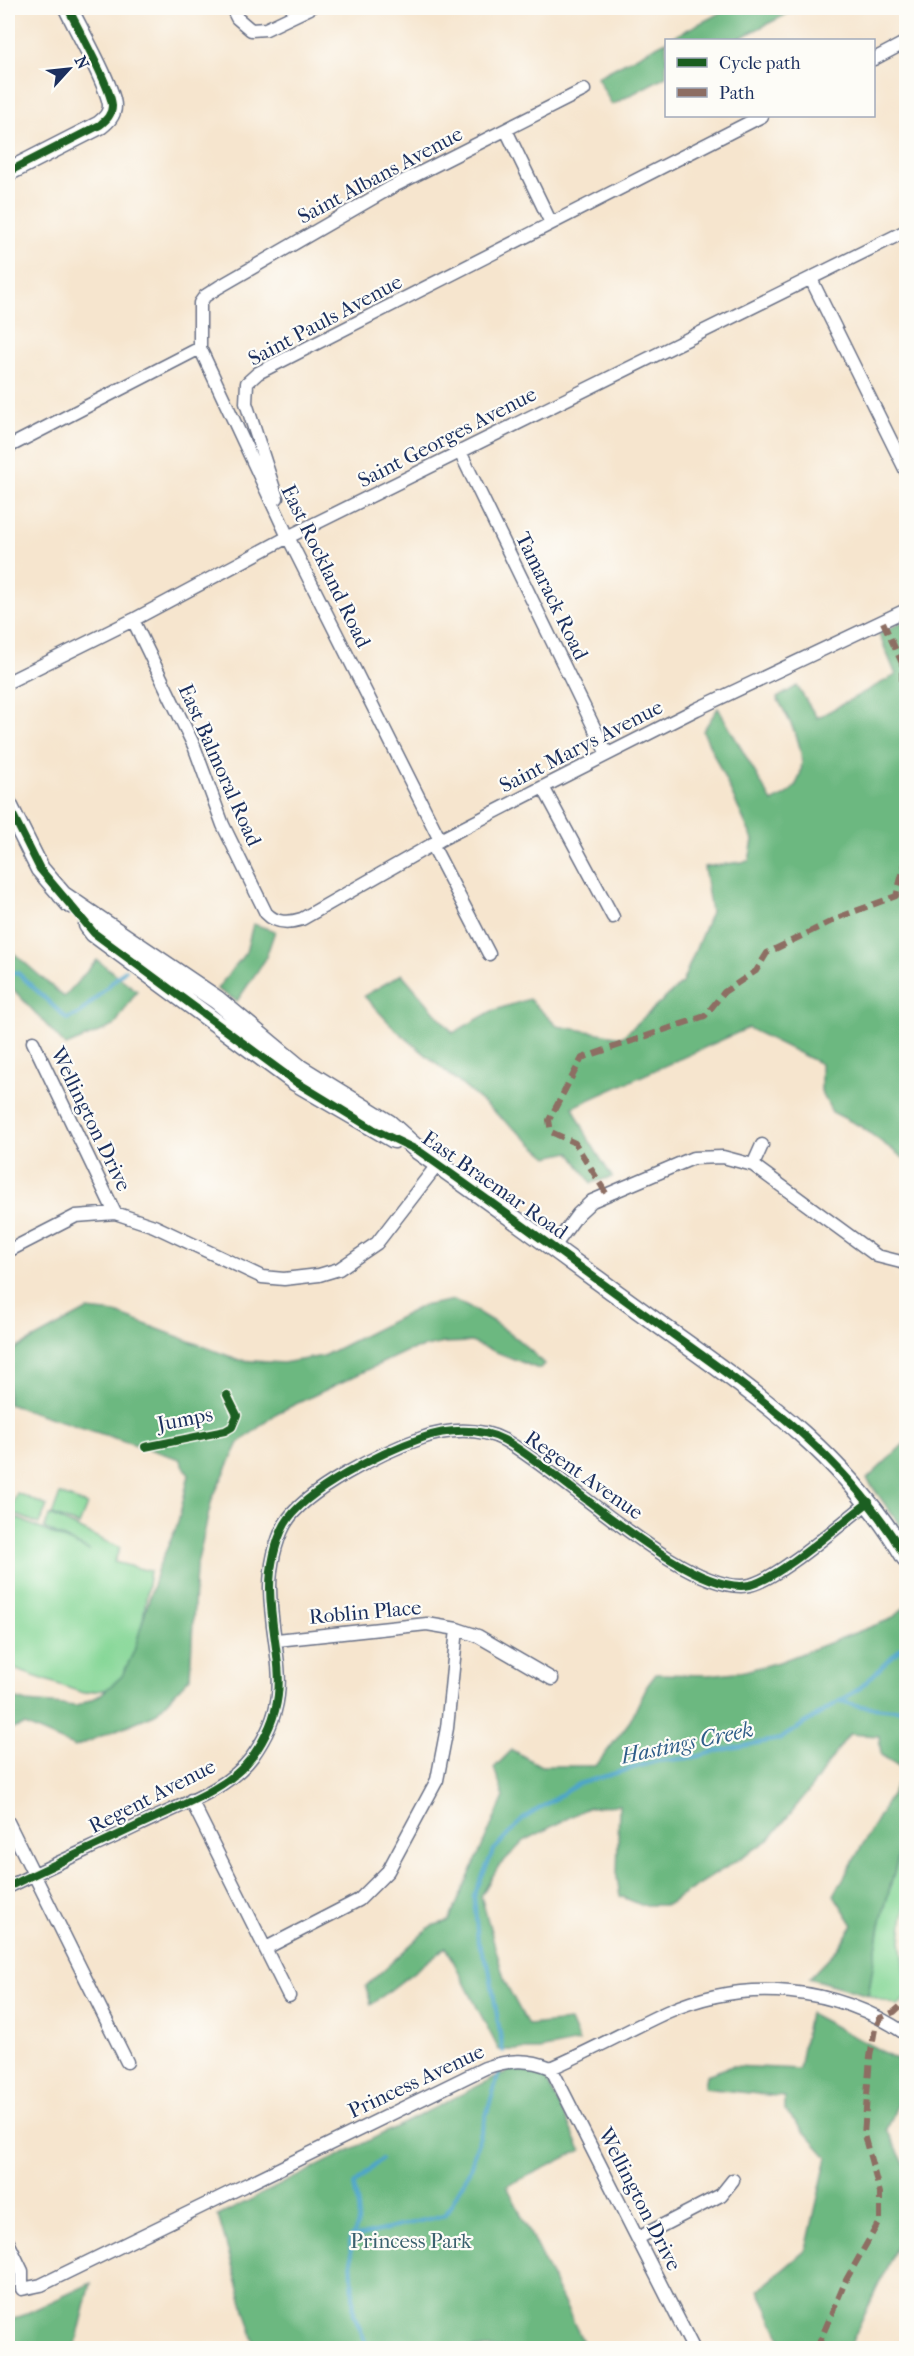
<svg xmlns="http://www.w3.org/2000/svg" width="914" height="2356" viewBox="0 0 914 2356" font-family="'IM FELL French Canon',serif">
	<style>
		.green { fill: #86d797; stroke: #50837a; stroke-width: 1.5 }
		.forest { fill: #6cb880; stroke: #44746f; stroke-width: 1.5 }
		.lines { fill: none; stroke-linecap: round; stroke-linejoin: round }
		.stream { stroke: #4da5ca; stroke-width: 4 }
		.street-casing { stroke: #686f85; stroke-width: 15 }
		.secondary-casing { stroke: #686f85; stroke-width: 21 }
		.street { stroke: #fff; stroke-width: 12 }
		.secondary { stroke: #fff; stroke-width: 18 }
		.quiet { stroke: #8d6e63; stroke-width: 6; stroke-dasharray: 12 6; stroke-linecap: butt }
		.cycleway-casing { stroke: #fdfcf7; stroke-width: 11 }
		.cycleway { stroke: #1b5e20; stroke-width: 8 }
		.labels { text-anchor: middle; stroke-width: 4.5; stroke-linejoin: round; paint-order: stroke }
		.street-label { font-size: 21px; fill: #1b2f5e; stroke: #fdfcf7 }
		.park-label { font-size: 21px; fill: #3b616f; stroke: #fdfcf7 }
		.water-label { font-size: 22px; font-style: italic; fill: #2f5e89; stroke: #fdfcf7 }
	</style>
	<rect width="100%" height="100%" fill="#fdfcf7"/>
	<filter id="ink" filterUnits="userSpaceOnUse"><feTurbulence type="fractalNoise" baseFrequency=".0167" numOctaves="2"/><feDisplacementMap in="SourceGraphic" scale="12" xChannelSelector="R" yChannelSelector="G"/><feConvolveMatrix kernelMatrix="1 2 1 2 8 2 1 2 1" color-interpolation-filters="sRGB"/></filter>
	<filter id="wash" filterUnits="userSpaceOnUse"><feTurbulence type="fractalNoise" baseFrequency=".008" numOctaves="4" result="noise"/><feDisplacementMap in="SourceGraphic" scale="24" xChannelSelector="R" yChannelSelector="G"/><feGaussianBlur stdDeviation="1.35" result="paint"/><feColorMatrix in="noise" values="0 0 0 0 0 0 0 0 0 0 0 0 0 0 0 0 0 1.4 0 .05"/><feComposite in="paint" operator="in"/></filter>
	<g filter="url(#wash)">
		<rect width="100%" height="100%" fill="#f6e5ce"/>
		<path class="green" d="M17,1493L47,1506L39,1524L10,1512Z
			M60,1494L87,1505L79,1525L52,1515Z
			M8,1514L90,1551L44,1528L50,1515L120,1548L114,1562L150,1571L139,1648L121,1687L83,1693L8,1667Z
			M906,1827V1894L901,1941L906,1976V1998L898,2006L868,1995L880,1925Z"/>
		<path class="forest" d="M730,8H799L736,40H667Z
			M666,41V76L612,105L597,77Z
			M906,620V1160L860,1126L832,1112L821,1091V1064L748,1028L573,1107L590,1142L612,1177L591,1183L570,1152L548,1157L395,1029L364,996L402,974L453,1033L492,1011L529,999L557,1026L622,1037L682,983L711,912L704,867L749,861L753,840L703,731L718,708L772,802C779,798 791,793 795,786C813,758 791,723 777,698L797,686L817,718L896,675L879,634Z
			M253,924L275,931L265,960L237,1001L217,989L246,952Z
			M9,949L64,997L97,960L137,991L114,1026L66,1046L13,989L8,991Z
			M454,1300C488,1316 518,1336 544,1364L539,1369L471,1342L444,1343L407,1351L277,1413L239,1443L212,1499L196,1569L190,1677L155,1714L75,1747L25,1725L8,1730V1696L26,1702L77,1706L100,1695L122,1676L134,1651L158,1568L177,1526L189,1475L180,1459L8,1404V1353L87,1310L116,1313L239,1360L283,1363L323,1356L422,1306Z
			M906,1442V1534L867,1479Z
			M906,1606V1827L880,1925L868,1995L809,1978L838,1948L853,1925L834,1895L905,1770L881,1755L879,1736L849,1734L811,1788L769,1840L667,1905H641L620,1896L617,1877L619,1805L589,1807L524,1841L498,1867L481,1896L505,1982L528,2025L570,2021L579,2042L539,2050H499L446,1947L371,2005L366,1986L431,1926L449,1921L504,1797L494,1768L512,1750L541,1766H596L630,1721L647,1686L656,1674L708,1675L745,1671L782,1661L891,1619Z
			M809,2013L906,2064V2083L887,2130L906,2167V2226L849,2348H785L759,2290L806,2250L827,2157L785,2110V2097L704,2088L706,2075L732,2066L799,2069Z
			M535,2068L544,2075L581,2150L507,2186L586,2348H256L218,2216L512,2069Z
			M91,2283L75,2348H8V2322Z"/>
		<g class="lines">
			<path class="stream" d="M8,971L18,973L67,1019L79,1014L125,970
				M840,1701L860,1706L906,1710
				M503,2051L489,1968L478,1942L474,1896L493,1851L523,1819L578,1784L657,1761L691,1758L726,1749L780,1739L859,1689L906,1643
				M351,2237C364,2224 357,2202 354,2185L381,2159
				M368,2348L354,2314L350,2238L445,2215L469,2172L499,2073"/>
		</g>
	</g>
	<g filter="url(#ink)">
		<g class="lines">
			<defs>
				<path id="street" d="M232,8L237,18L251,30L266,29L310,8
					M874,59L906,42
					M506,130L551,223
					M811,279L906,471
					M8,447L200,348
					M461,454L607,754
					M277,498L246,403L247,383L258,373L762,116
					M133,620L194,746L223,825L266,913C276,924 289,923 302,919L440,840L543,787L697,709L906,610
					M8,682L133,620L288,537L906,231
					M543,787L613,917
					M440,840L288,537L200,348V303L205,296L219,287L392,187L584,90
					M432,844L489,954
					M33,1042L115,1213
					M753,1165L762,1145
					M553,1248L578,1214L592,1201L693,1158L723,1157L753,1165L877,1256L901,1262
					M8,1251L76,1216L115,1213L154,1226L262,1277L284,1279L319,1275L339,1269L377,1243L438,1164
					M277,1640L427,1624L457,1629L478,1636L552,1679
					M191,1800L289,1996
					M8,1822L127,2062
					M8,1887C51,1866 95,1846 139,1825C175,1807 227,1791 252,1757C298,1693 271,1656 270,1588C270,1567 275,1542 285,1524C304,1490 385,1451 422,1438C446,1429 480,1427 504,1440C561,1471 689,1598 750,1585C780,1578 841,1523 869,1502
					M266,1948L359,1900L388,1871L437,1780L447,1728L457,1629
					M551,2068L693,2348
					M638,2238L721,2195L733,2180
					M8,2242L22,2271V2289L41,2285L485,2068C509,2060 527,2058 551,2068C591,2051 628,2030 667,2012C745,1977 836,1986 906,2034"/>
				<path id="secondary" d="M8,172L100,125C106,120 112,115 112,106C112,89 77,27 68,8
					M8,805L40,869L70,904
					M62,895L217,1000L300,1069L389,1124L419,1151C493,1203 566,1257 639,1310C741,1384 841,1447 906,1558
					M88,925L94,933L296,1082L394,1139"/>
			</defs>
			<use href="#street" class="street-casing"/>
			<use href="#secondary" class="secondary-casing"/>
			<use href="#street" class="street"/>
			<use href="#secondary" class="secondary"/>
			<path class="quiet" d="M883,622L902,663V689L906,699
				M606,1193L575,1143L551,1132L549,1120L582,1058L705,1016L724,992L756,971L767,953L842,916L896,896L906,860
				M906,1901L903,1942L906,1964
				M817,2348L846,2280L880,2220V2193L864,2135L870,2057L875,2029L880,2018L894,2012L906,2001"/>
			<defs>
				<path id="cycleway" d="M8,172L100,125C106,120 112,115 112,106C112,89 77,27 68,8
					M8,805L40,869L94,933L296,1082L373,1129L419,1151C493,1203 566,1257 639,1310C741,1384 841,1447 906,1558
					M145,1447L225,1431L232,1427L237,1415L227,1395
					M8,1887C51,1866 95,1846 139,1825C175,1807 227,1791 252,1757C298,1693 271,1656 270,1588C270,1567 275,1542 285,1524C304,1490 385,1451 422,1438C446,1429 480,1427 504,1440C561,1471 689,1598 750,1585C780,1578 841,1523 869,1502"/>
			</defs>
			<use href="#cycleway" class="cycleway-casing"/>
			<use href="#cycleway" class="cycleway"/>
		</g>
	</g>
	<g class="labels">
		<g class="street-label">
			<text transform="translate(380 175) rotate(-28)" y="7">Saint Albans Avenue</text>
			<text transform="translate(325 320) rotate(-28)" y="7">Saint Pauls Avenue</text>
			<text transform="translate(447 437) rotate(-27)" y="7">Saint Georges Avenue</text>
			<text transform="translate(326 566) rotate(64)" y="7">East Rockland Road</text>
			<text transform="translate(552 596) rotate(64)" y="7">Tamarack Road</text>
			<text transform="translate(581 746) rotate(-27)" y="7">Saint Marys Avenue</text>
			<text transform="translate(220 765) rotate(66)" y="7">East Balmoral Road</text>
			<text transform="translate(91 1119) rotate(64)" y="7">Wellington Drive</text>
			<text transform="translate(495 1185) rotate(35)" y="7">East Braemar Road</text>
			<text transform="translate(185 1419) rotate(-11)" y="7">Jumps</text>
			<text transform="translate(584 1475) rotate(35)" y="7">Regent Avenue</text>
			<text transform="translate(365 1612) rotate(-5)" y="7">Roblin Place</text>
			<text transform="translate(152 1796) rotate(-27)" y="7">Regent Avenue</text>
			<text transform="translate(416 2081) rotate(-25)" y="7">Princess Avenue</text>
			<text transform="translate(640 2199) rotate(63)" y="7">Wellington Drive</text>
		</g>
		<g class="park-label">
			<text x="411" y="2248">Princess Park</text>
		</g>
		<g class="water-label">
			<text transform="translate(687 1742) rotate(-12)" y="8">Hastings Creek</text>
		</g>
	</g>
	<rect width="914" height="2356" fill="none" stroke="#fdfcf7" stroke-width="30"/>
	<rect x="665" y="39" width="210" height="78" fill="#fdfcf7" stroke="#a3aaba" stroke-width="1.5"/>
	<rect x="677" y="58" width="30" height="9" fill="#1b5e20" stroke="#a3aaba" stroke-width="1.5"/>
	<text x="719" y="69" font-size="18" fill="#1b2f5e">Cycle path</text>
	<rect x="677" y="88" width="30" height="9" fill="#8d6e63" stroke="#a3aaba" stroke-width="1.5"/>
	<text x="719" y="99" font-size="18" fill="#1b2f5e">Path</text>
	<g transform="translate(69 69) rotate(63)" stroke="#fdfcf7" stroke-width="4.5" paint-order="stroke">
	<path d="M0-4.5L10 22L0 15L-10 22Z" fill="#1b2f5e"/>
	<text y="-9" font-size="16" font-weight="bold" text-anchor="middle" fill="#1b2f5e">N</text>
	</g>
</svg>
